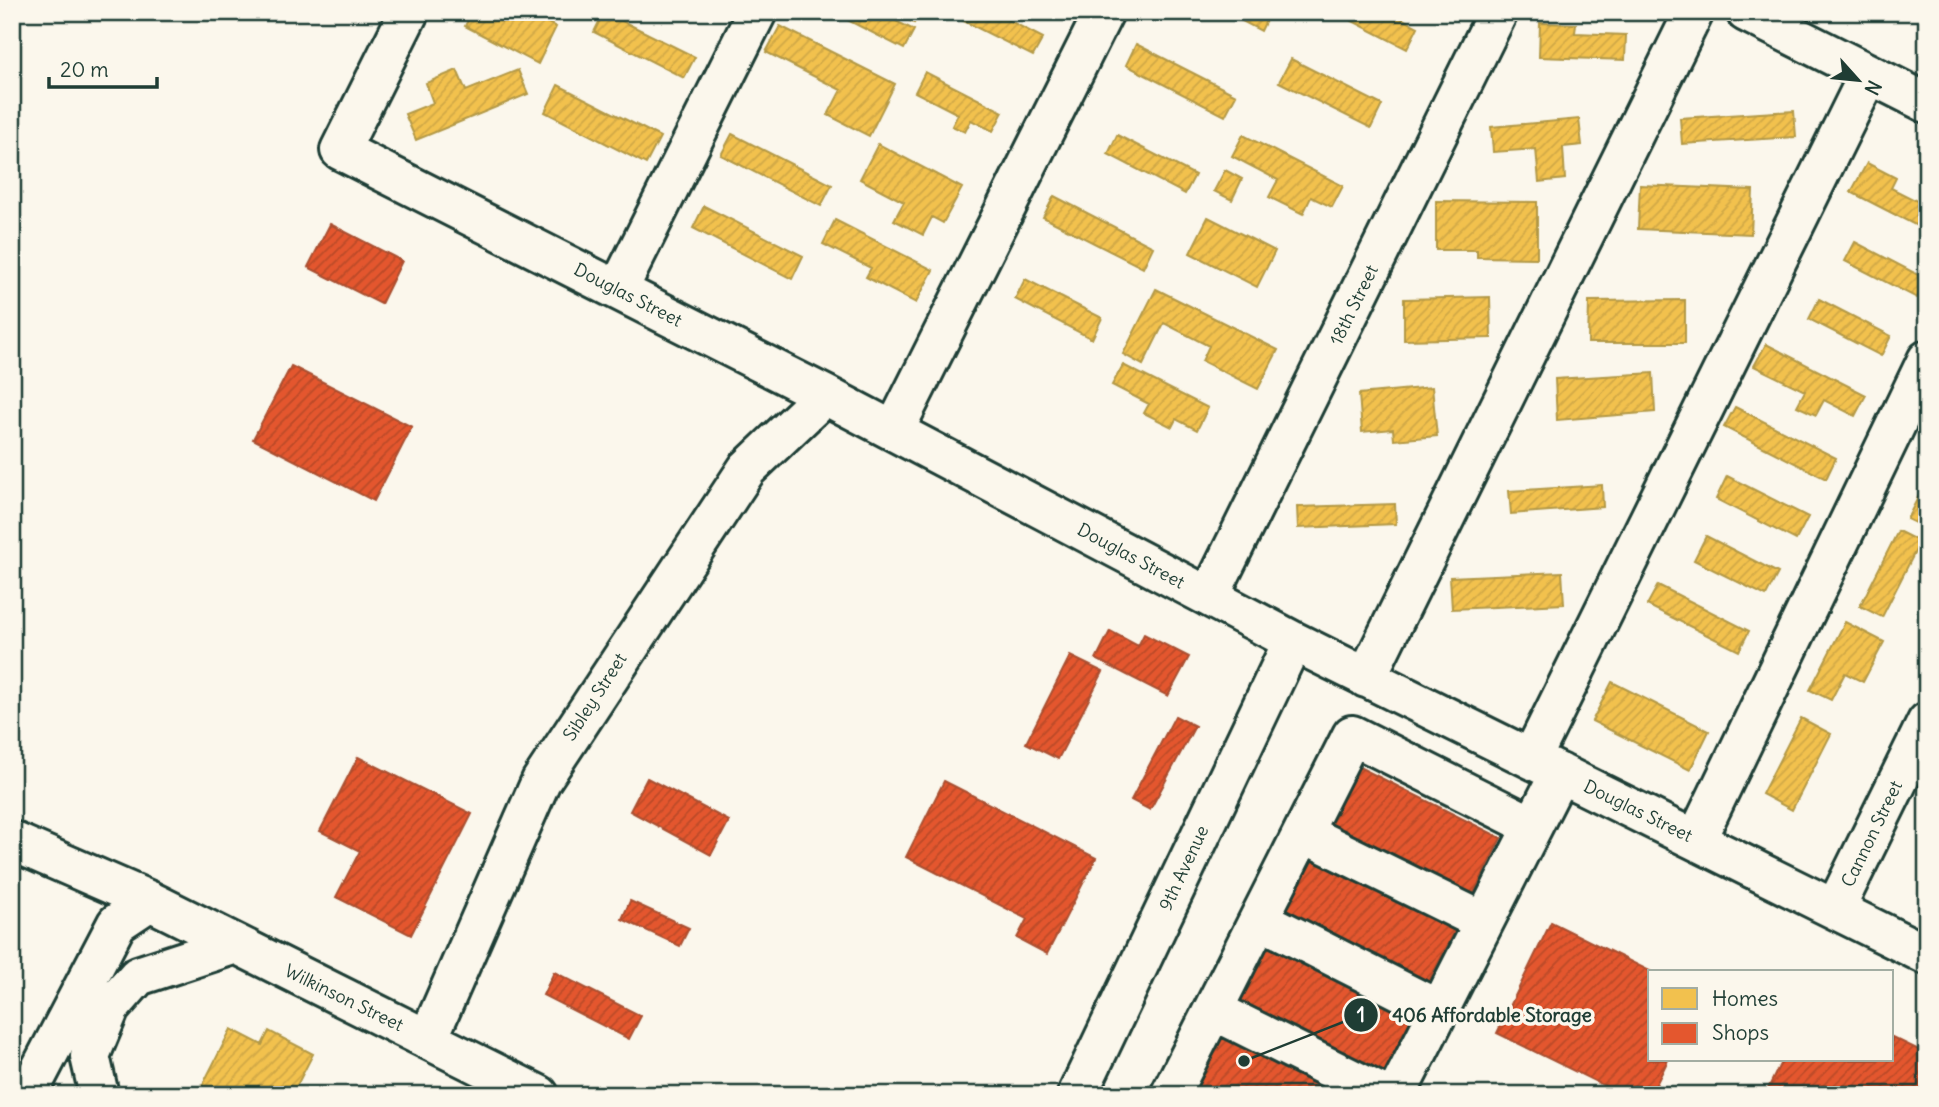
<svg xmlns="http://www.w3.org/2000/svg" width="1939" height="1107" viewBox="0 0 1939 1107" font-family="Delius,sans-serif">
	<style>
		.homes { fill: url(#homes-hatch); stroke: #b39946; stroke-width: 2 }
		.shops { fill: url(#shops-hatch); stroke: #a94f30; stroke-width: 2 }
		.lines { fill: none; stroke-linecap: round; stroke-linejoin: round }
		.minor-casing { stroke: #1f3d34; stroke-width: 44 }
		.path { stroke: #1f3d34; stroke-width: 4.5; stroke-dasharray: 5 5; stroke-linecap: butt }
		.minor { stroke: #fbf7ec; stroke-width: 38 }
		.labels { text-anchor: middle; stroke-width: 7; stroke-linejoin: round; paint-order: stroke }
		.street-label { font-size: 18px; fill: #1f3d34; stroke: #fbf7ec }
		.leader { fill: none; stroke: #1f3d34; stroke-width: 2.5 }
		.callout-dot { fill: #1f3d34; stroke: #fbf7ec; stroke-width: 2.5 }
		.mark-label { font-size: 21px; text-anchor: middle; font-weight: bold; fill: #fff }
		.callout-label { font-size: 19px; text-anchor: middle; font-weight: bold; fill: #1f3d34; stroke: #fbf7ec; stroke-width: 7; stroke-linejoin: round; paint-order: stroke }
	</style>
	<defs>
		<pattern id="homes-hatch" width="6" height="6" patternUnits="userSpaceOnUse" patternTransform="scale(1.75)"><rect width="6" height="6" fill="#f2c14e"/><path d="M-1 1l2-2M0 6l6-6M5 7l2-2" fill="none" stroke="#cfa745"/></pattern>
		<pattern id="shops-hatch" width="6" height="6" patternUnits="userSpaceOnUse" patternTransform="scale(1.75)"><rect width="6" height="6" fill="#e4572e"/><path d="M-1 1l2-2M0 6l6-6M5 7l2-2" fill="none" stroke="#b84928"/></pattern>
	</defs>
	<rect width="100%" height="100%" fill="#fbf7ec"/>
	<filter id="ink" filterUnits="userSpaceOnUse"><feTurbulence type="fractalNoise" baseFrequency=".0143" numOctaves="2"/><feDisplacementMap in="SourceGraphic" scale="14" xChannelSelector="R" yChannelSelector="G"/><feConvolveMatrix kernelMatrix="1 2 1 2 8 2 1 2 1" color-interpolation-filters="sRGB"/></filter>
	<g filter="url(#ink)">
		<path class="homes" d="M472,12H527L556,27L538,64L465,26Z
			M604,12L695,57L684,78L594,32Z
			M832,12H878L914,30L904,49Z
			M895,12H920L914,23Z
			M993,12L1043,38L1033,56L948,13Z
			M1225,12H1270L1261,31Z
			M1335,12H1389L1418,27L1407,49Z
			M1540,23L1576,24L1575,33L1626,35L1625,60L1539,57Z
			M780,26L895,84L869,136L828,115L841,90L766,52Z
			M1136,44L1236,95L1225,116L1126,65Z
			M1291,59L1382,105L1371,128L1279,82Z
			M457,70L466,91L518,70L528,94L416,140L405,114L433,103L426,83Z
			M925,72L1003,112L993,131L971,120L965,132L952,126L958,114L915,92Z
			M558,85L660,137L646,164L545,112Z
			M1794,111L1796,137L1682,144L1680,118Z
			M1579,119L1582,145L1563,147L1565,179L1539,182L1536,149L1493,152L1491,127Z
			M732,134L832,185L821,206L721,155Z
			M1117,135L1195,175L1185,194L1108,154Z
			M1243,135L1343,186L1332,207L1311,197L1303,214L1269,197L1278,180L1232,156Z
			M878,144L962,188L943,223L932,217L923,235L894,220L904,202L860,179Z
			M1867,163L1896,178L1891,188L1927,206V231L1851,192Z
			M1225,170L1242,179L1232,200L1214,191Z
			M1640,185L1753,190L1751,234L1638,229Z
			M1054,196L1153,247L1143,268L1043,217Z
			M1436,201L1537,202V258L1477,257V250H1436Z
			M704,206L803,256L792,279L693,228Z
			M1208,217L1275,251L1257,287L1190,253Z
			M835,220L933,270L916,303L866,277L871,268L823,244Z
			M1855,242L1926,279L1917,298L1845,261Z
			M1025,279L1102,318L1092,339L1015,299Z
			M1156,289L1278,350L1258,389L1202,361L1209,346L1164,323L1143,365L1123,354Z
			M1490,297L1491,338L1404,340V299Z
			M1819,299L1891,336L1881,356L1809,319Z
			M1685,300V343H1588L1589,301Z
			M1766,344L1866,395L1855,416L1824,400L1816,415L1797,406L1805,391L1754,366Z
			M1123,365L1208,408L1197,430L1176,419L1172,427L1144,413L1149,404L1112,385Z
			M1653,373L1655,412L1557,420L1555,379Z
			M1432,387L1437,436L1394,440L1393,429L1362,432L1359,394Z
			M1735,407L1836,458L1826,479L1724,427Z
			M1727,476L1808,517L1796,540L1716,499Z
			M1927,480V524L1925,528L1907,519Z
			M1602,485L1603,507L1511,514L1509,491Z
			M1395,504L1396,524L1298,528L1297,507Z
			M1898,531L1920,542L1882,617L1860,606Z
			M1706,536L1778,573L1766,596L1694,560Z
			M1562,572L1564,604L1452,609L1450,577Z
			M1658,585L1749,631L1739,651L1647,605Z
			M1845,622L1884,642L1863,682L1845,673L1831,700L1810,690Z
			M1612,682L1709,731L1690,770L1592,721Z
			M1801,718L1831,734L1792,810L1762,794Z
			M231,1029L262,1045L269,1031L313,1054L292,1095L199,1092Z"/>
		<path class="shops" d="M330,224L402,261L381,304L308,267Z
			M291,366L412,427L374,501L253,439Z
			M1110,631L1138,646L1144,634L1189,657L1168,696L1096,659Z
			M1070,656L1103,672L1058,759L1026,743Z
			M1175,716L1195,726L1150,810L1131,800Z
			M358,757L472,814L411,935L336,897L360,851L320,831Z
			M1355,765L1501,838L1470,901L1323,827Z
			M647,778L729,821L711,855L630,811Z
			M944,781L1096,858L1047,954L1017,938L1027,919L906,857Z
			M1310,855L1456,929L1426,987L1280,913Z
			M630,901L689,928L680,946L622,919Z
			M1551,922L1652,972L1650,1060H1668L1651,1095H1623L1497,1033Z
			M1264,943L1416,1021L1382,1085L1231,1006Z
			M554,972L641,1016L629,1039L543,995Z
			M1224,1031L1346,1095H1200L1192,1091Z
			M1892,1037L1927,1054V1095H1765L1782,1060H1892Z"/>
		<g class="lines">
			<defs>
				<path id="minor" d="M409,12L340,150L825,395L1293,641L1927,955
					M1746,12L1927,103
					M618,290L757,12
					M894,431L1104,12
					M1209,597L1498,12
					M1366,678L1694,12
					M1531,759L1869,74
					M1303,833L1484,922
					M1696,840L1927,360
					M12,841L150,901L539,1095
					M1835,909L1927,722
					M1259,919L1439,1010
					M1213,1010L1384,1095
					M428,1039L541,781L747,469L825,395
					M27,1095L117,923L150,901
					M99,1095L90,1056L110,1008L138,976L236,944
					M1077,1095L1293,641
					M1170,1095L1352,735L1533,826
					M1396,1095L1560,773"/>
			</defs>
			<use href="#minor" class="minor-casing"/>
			<path class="path" d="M1926,12H1927"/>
			<use href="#minor" class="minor"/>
		</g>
	</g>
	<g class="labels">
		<g class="street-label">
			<text transform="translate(628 295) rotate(27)" y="6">Douglas Street</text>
			<text transform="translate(1354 305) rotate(-64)" y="6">18th Street</text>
			<text transform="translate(1131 556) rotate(28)" y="6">Douglas Street</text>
			<text transform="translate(595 697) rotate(-57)" y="6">Sibley Street</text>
			<text transform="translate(1638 811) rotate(26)" y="6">Douglas Street</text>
			<text transform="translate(1872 834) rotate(-64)" y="6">Cannon Street</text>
			<text transform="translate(1184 868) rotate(-65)" y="6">9th Avenue</text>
			<text transform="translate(344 998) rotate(26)" y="6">Wilkinson Street</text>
		</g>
	</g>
	<path class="leader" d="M1244 1061L1361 1015"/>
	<g class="callout-dot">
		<circle cx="1244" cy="1061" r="7"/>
		<circle cx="1361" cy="1015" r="18"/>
	</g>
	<g class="mark-label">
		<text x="1361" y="1022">1</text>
	</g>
	<g class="callout-label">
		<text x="1492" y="1022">406 Affordable Storage</text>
	</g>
	<rect width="1939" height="1107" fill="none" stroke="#fbf7ec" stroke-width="42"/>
	<rect x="21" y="21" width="1897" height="1065" fill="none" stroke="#1f3d34" stroke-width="2.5" filter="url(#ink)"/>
	<rect x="1648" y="970" width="245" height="91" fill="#fbf7ec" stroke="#a3ada2" stroke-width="2"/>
	<rect x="1662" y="988" width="35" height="21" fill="#f2c14e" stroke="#a3ada2" stroke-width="2"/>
	<text x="1712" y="1006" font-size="21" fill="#1f3d34">Homes</text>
	<rect x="1662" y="1023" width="35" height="21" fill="#e4572e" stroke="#a3ada2" stroke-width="2"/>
	<text x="1712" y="1040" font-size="21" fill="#1f3d34">Shops</text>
	<g transform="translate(1858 80) rotate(117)" stroke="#fbf7ec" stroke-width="5" paint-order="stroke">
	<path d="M0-5L12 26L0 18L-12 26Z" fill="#1f3d34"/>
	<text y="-10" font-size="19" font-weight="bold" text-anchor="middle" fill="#1f3d34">N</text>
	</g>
	<path d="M49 77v10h108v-10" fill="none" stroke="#1f3d34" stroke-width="3.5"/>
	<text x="60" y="77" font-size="21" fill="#1f3d34" stroke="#fbf7ec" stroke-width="5" paint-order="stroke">20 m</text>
</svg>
